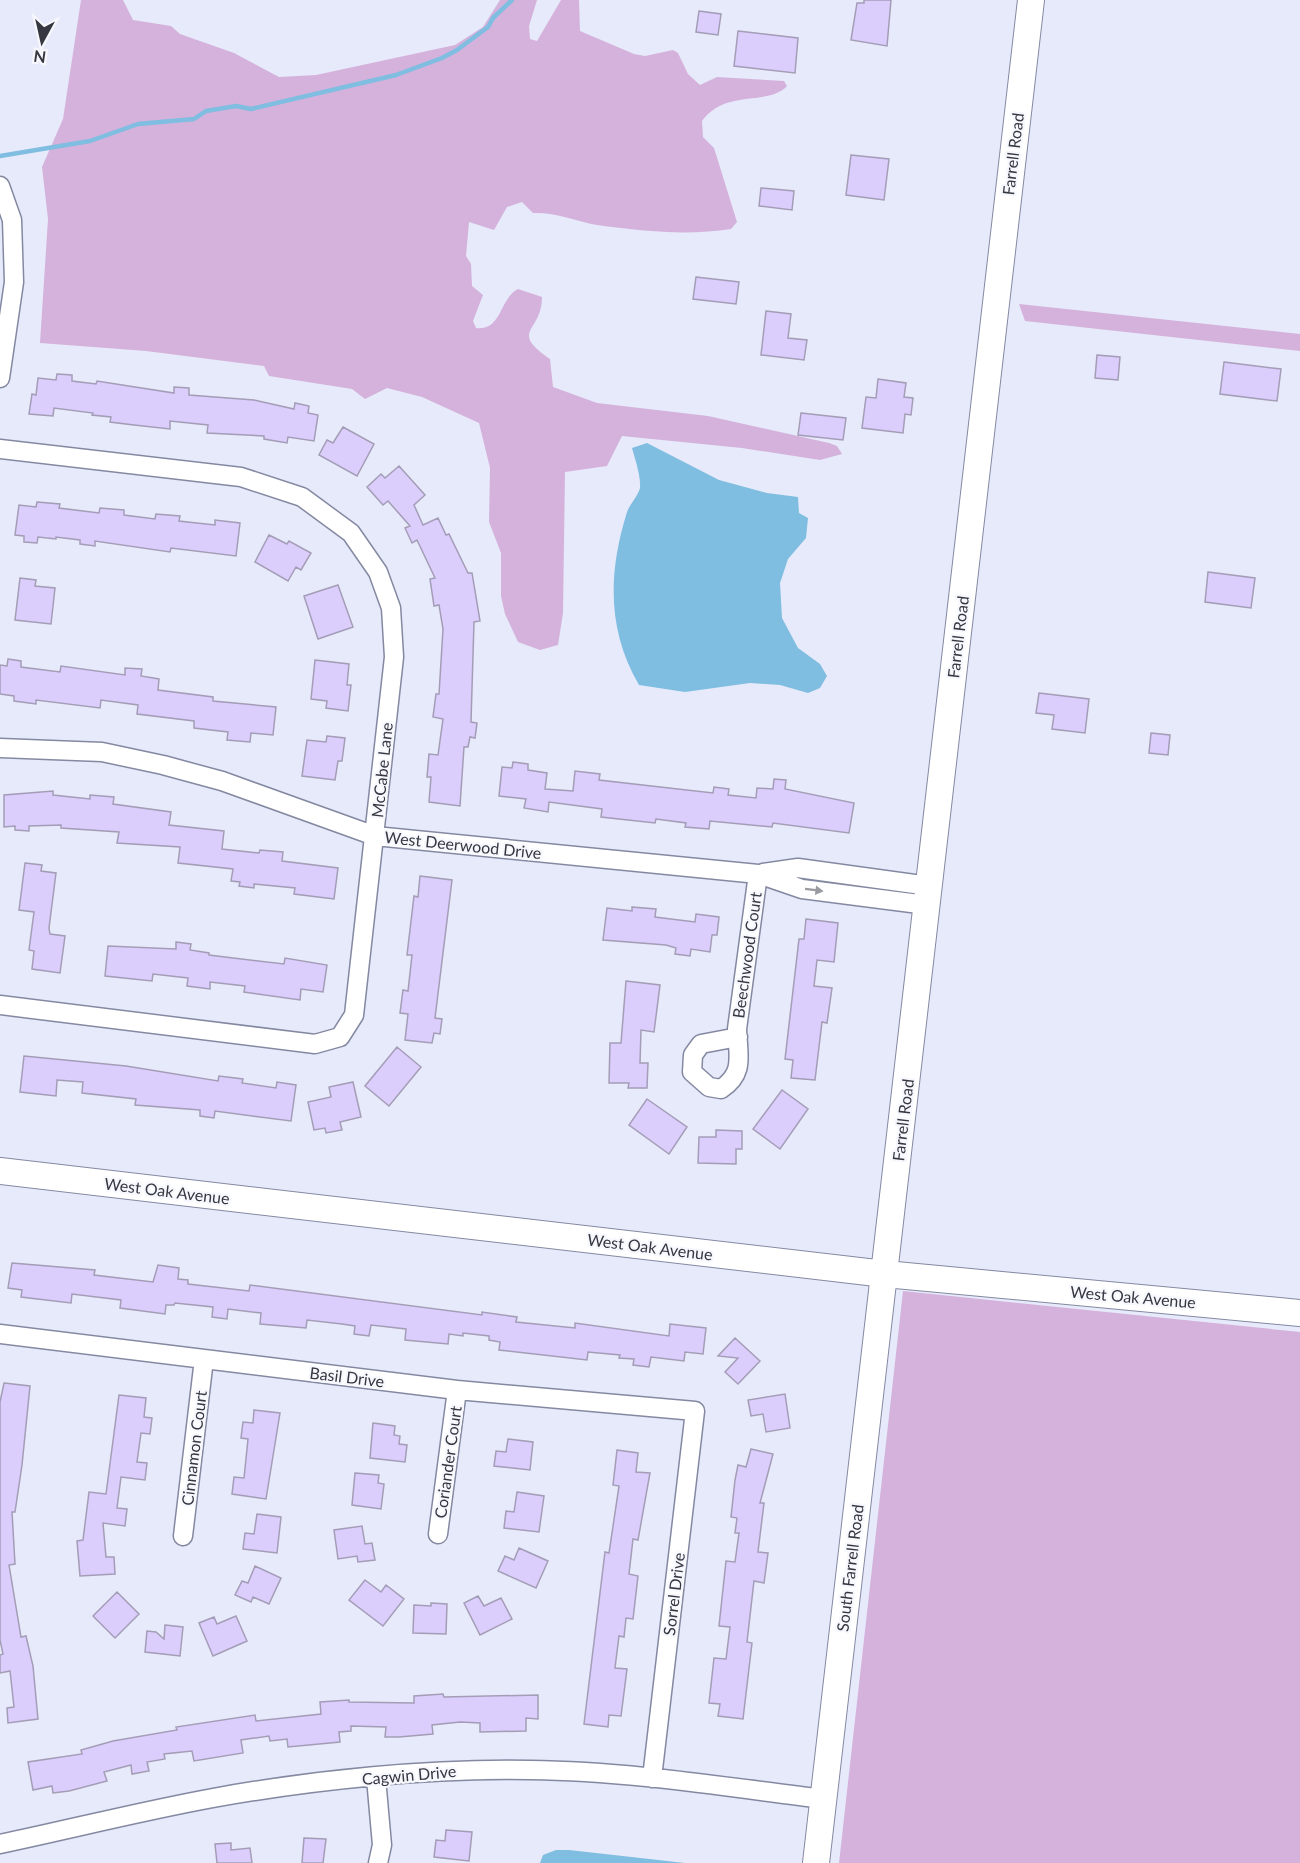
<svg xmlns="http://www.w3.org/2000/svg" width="1300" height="1863" viewBox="0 0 1300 1863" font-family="Lato,sans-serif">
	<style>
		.green { fill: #d4b2dc }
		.water { fill: #7fbde1 }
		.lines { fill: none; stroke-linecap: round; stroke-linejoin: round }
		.stream { stroke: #7fbde1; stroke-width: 4.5 }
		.building { fill: #dbcdfc; stroke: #a49db7; stroke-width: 1.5 }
		.street-casing { stroke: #8489a2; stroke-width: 21 }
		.secondary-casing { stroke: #8489a2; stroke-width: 28 }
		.street { stroke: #fff; stroke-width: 18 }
		.secondary { stroke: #fff; stroke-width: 26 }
		.oneway { fill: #9a9ba0 }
		.labels { text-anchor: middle; stroke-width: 4.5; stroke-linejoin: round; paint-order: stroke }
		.street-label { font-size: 16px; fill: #353741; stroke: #f7f8fd }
	</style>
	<rect width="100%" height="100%" fill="#e7eafa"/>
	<path class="green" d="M81,0H123L133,20L171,26L180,34L234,53L279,77L316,75L455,45L483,27L500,0H537L529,26L530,39L537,41L561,0H579L580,31L634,54L645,56L673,50L678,53L688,74L700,85L717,77L784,81L787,86C767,107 726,88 702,121L703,137L714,148L737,222L731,229C687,236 641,231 597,225C575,221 555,212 533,213L522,202L507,207L494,230L469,222L466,256L471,264L472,286L483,295L473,321L476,328C502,331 499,299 518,289L542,297C542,333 508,330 550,359L553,387L597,403L708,416L829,443L837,446L842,454L820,460L742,448L622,436L607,466L565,472L563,613L558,645L540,650L518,642L505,614L501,596V553L489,522L490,468L479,423L422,397L387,388L365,399L352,389L269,376L264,366L146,351L40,343L48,219L42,167L63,119Z
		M1019,304L1300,334V351L1025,321Z
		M903,1291L1300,1332V1863H839Z"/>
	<path class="water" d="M647,443L719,480L767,493L798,497L799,513L808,518L806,538L788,559L780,583L782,618L798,648L820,664L827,676L820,688L808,693L780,685L750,683L685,692L639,685C607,630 608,573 627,512C630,504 638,496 640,488C641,476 635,459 632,448Z
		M556,1850H569L685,1863H540L543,1855Z"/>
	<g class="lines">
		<path class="stream" d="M0,156L90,141L138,124L194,119L206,111L236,106L251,109L396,75L442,58L457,50L488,27L493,18L512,0"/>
	</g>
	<path class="building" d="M864,0H891L887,46L851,40L857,3H864Z
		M699,11L721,14L718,35L696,32Z
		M738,31L798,38L795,73L734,66Z
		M851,155L889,159L884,200L846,195Z
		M761,188L794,191L792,210L759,206Z
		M696,277L739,282L736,304L693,299Z
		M766,311L791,314L788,338L807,340L804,360L761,355Z
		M1097,355L1120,357L1118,380L1095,378Z
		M1224,362L1281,369L1277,401L1220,394Z
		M57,374L72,375V381L96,384L97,381L174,393V387L189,388V395L254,400L294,409L295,403L309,406L308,413L318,415L314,441L288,437L287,443L264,439V436L207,433L208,425L170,421V429L134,425L110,422L111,417L92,415L93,413L54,408L53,416L29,414L32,394L36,395L38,378L56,380Z
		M878,379L906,383L904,397L913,398L911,415L905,414L903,433L862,428L866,397L876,398Z
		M801,413L846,418L843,440L798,435Z
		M343,427L374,444L357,476L319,455L327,440L333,443Z
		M399,466L425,495L414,505L423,525L438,518L446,535L449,534L468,573H472L480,621L474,622L471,722L477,723L475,738L470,737L468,747H464L460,806L429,802L431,777H427L429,754L438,755L443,719L433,717L436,694H439L443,629L439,605L434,606L430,579L435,578L417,540L412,543L405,528L410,526L388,501L383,505L367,487L381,474L385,478Z
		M37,502L60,504L59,508L99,513L100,508L124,510V515L155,519L156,514L180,516L179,521L215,525V520L240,523L236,556L171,548L170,552L95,541V546L80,544V540L56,537V539L38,537L37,543L24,542V536L15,535L19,505L36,507Z
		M269,535L287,544L289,541L311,553L301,570L296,567L288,581L255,562Z
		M1208,572L1255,578L1251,608L1205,602Z
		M20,578L36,580L35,586L55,588L51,624L15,620Z
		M338,585L353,627L318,639L304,596Z
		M8,659L21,661V667L60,672L61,666L125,675V668L142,669L141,676L159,679L158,690L213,697V701L276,707L273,735L251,733L250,742L227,740L228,732L194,728V721L137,714L138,705L101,700L100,708L36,700V704L14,701V696L0,694V665L7,666Z
		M315,660L349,664L347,685H351L348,711L326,708L327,701L311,699Z
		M1039,693L1089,699L1085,733L1052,729L1054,715L1036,713Z
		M1151,733L1170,735L1168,755L1149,753Z
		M327,736L345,738L342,761H338L335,780L302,776L307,740L326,742Z
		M513,762L528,764V770L547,773L545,789L573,791L575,771L600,774L599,780L713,793L714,787L729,789L728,795L756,798L757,788L773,789L774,779L786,780L785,789L854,803L849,833L773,823L772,827L710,821L709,829L685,827L686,823L656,819L655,823L601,817L602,809L549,802L548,812L524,808L526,799L499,796L502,767L512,768Z
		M53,791V795L90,799V795L114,797L113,804L171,812L169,825L224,831L222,849L259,853L260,850L283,852L282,861L338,868L334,899L294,894L295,888L254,884V888L239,886L240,882L231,881L233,869L178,863L180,847L117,843L119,832L61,828V825L29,826V831L15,830V826L4,827V795Z
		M25,863L42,865L41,871L56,873L49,928L50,934L65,936L60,973L32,969L34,951L29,950L34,912L19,910Z
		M420,876L452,880L435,1018L442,1019L440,1034L434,1033L432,1043L405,1040L408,1014L400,1013L403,990L408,991L412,955H407L414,896L418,897Z
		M632,907L656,909L655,917L695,922L696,914L719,917L717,935H712L710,952L691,949L690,956L675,954L676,948L666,945L603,940L607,908L632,911Z
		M806,919L838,923L834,962L817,960L814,986L832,988L827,1023L822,1022L815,1080L791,1078L793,1060L785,1059L799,939H804Z
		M176,942L191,944L190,950L209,953V955L284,964L285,958L327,965L323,992L301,989L300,1000L244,992L245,986L210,982V989L187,986L188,978L153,974L152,981L105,976L108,946L176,949Z
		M626,981L660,985L654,1032L641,1030L640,1063H648L647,1088H628L629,1083H609L610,1043H621Z
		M397,1047L421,1067L389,1106L365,1086Z
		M24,1056L126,1066L218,1081L219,1076L243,1079L242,1083L276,1088L277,1082L296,1085L291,1121L215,1111L214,1118L200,1116V1110L135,1105L136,1099L82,1093L83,1082L57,1080L56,1096L20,1092Z
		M353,1082L361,1117L340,1122L342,1130L326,1133L325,1128L314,1130L308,1102L331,1097L329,1087Z
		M782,1090L808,1109L780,1149L753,1129Z
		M647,1099L687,1127L669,1154L629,1125Z
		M716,1130L742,1131V1149H736V1164L698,1163L699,1137H716Z
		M12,1263L95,1270L94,1275L153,1282L158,1265L179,1268L178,1279L188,1280V1284L249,1291L250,1285L482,1315V1312L517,1317L516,1322L575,1328V1323L669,1336L670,1324L706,1328L703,1354L685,1352L684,1361L651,1357L649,1367L633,1365L634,1359L619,1358L620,1355L588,1352L587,1360L499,1350L500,1342L489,1340V1336L463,1333V1336L449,1334L448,1344L405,1340L406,1329L371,1325L369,1336L354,1334L355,1326L342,1324L307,1320L306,1328L260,1324L261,1313L228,1309L227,1319L212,1317L213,1307L175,1303L174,1305H166L165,1314L120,1308L121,1300L72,1294L71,1303L21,1297L22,1290L8,1288Z
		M735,1338L760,1361L738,1384L725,1372L738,1358L718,1356Z
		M4,1383L30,1386L22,1465L15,1512H12L15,1564L9,1565L21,1637L26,1636L33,1666L38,1719L8,1723L7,1708L14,1707L10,1671L0,1673V1655L3,1654L0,1640V1402Z
		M785,1394L790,1428L766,1432L763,1414L751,1416L748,1400Z
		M119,1395L146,1398L144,1417L152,1418L150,1434L141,1433L137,1462L147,1463L145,1480L121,1477L117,1508L127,1509L125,1526L103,1523L106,1557H114L115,1574L80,1576L77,1541L83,1540L89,1492L106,1494Z
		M254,1410L280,1413L266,1499L232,1494L234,1477L244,1478L248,1439L241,1438L243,1422L253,1423Z
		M373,1423L395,1426L394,1435L400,1436L399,1444L407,1445L405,1462L370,1458Z
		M508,1439L533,1442L530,1470L494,1466L496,1451L506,1452Z
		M751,1449L773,1454L760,1503H764L758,1552L768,1553L764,1583L754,1581L747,1642L752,1643L743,1719L718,1716L720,1704L709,1703L714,1658L726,1659L730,1627L719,1626L726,1561L735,1562L739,1533H735L737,1518L731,1517L735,1480L738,1465L746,1467Z
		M617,1450L638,1453L636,1472L650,1473L638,1540L633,1539L629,1574L638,1576L633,1619L626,1618L624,1637L619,1636L615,1668L627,1669L621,1716L609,1715L608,1727L584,1724L605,1552L609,1553L619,1486L613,1485Z
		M355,1473L379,1475L378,1483L384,1484L381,1509L352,1505Z
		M517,1492L544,1496L539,1532L504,1528L506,1511L514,1512Z
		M257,1514L281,1517L277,1553L243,1549L245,1533L254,1534Z
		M362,1526L365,1544L372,1543L375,1560L358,1562L357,1556L338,1559L334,1530Z
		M519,1548L548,1561L536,1588L498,1571L505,1556L514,1560Z
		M255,1566L281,1578L269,1604L253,1597L251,1602L235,1595L242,1581L248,1583Z
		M365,1580L381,1592L386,1585L404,1599L383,1626L349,1600Z
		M117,1592L139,1614L115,1638L93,1616Z
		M478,1596L484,1606L501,1598L512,1619L480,1635L464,1603Z
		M431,1603L447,1604L446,1634L413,1633L414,1605L431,1606Z
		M236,1616L247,1641L213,1656L199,1623L214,1617L217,1624Z
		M165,1625L183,1627L180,1656L145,1652L147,1631L156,1632L164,1639Z
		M443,1694L444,1697L538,1695V1719L526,1718V1731L480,1732V1723L460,1722L432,1725L433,1734L399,1737H385L386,1727L351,1726V1731L339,1732L340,1742L288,1747L287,1739L270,1741L269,1736L241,1740L243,1753L194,1761L192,1751L164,1754L165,1759L147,1762L149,1771L132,1774L131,1765L104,1772L107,1781L69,1791L53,1793L52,1786L33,1790L28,1762L82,1754L81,1750L113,1741L177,1730L176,1727L255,1715L256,1721L321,1714L320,1702L349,1700V1702L414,1703V1696Z
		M446,1830L472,1832L469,1861L434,1857L436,1840L445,1841Z
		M304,1838L326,1839L323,1863H302Z
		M231,1843V1850L250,1848L252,1863H217L215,1844Z"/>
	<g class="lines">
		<defs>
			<path id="street" d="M0,186L12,220L14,282L0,378
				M0,449L241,477L302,497L351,533L378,572L391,608L394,657L354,1015L340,1037L315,1044L0,1005
				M0,748L102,752L163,765L222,781L375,836L758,874L802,889L927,905
				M763,873L798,868L929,886
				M738,1037L701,1044L693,1055L692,1072L709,1087L721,1089C745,1073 738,1056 737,1029L758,874
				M0,1334L457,1390L695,1411L652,1778
				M438,1534L457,1390
				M183,1536L204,1359
				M376,1778L382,1845L378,1863
				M0,1844C71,1829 142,1811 213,1798C312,1780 429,1768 530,1770C628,1771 726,1787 823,1799"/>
			<path id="secondary" d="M0,1171L885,1274L1300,1313
				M816,1863L1031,0"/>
		</defs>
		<use href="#street" class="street-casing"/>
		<use href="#secondary" class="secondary-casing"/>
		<use href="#street" class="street"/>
		<use href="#secondary" class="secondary"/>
	</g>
	<defs><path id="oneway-solid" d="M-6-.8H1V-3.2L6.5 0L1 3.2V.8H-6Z" transform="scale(1.5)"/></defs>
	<use class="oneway" href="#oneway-solid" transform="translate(814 890) rotate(7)"/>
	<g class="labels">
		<g class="street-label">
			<text transform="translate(1013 154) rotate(-83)" y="6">Farrell Road</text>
			<text transform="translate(958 637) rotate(-83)" y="6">Farrell Road</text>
			<text transform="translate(382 770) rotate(-84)" y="6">McCabe Lane</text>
			<text transform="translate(463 845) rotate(6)" y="6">West Deerwood Drive</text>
			<text transform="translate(747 955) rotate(-82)" y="6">Beechwood Court</text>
			<text transform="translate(903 1120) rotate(-83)" y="6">Farrell Road</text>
			<text transform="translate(167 1191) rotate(7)" y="6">West Oak Avenue</text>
			<text transform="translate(650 1247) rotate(7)" y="6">West Oak Avenue</text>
			<text transform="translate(1133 1297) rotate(5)" y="6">West Oak Avenue</text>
			<text transform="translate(347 1377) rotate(7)" y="6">Basil Drive</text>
			<text transform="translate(194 1448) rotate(-83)" y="6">Cinnamon Court</text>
			<text transform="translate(448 1462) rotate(-82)" y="6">Coriander Court</text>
			<text transform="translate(850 1568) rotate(-83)" y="6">South Farrell Road</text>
			<text transform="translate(674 1594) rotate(-83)" y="6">Sorrel Drive</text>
			<text transform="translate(409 1775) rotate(-5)" y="6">Cagwin Drive</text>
		</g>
	</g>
	<g transform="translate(42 42) rotate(188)" stroke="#f7f8fd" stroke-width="4.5" paint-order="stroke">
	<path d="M0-4.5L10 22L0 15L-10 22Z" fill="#353741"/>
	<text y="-9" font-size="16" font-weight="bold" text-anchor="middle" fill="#353741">N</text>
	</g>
</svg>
